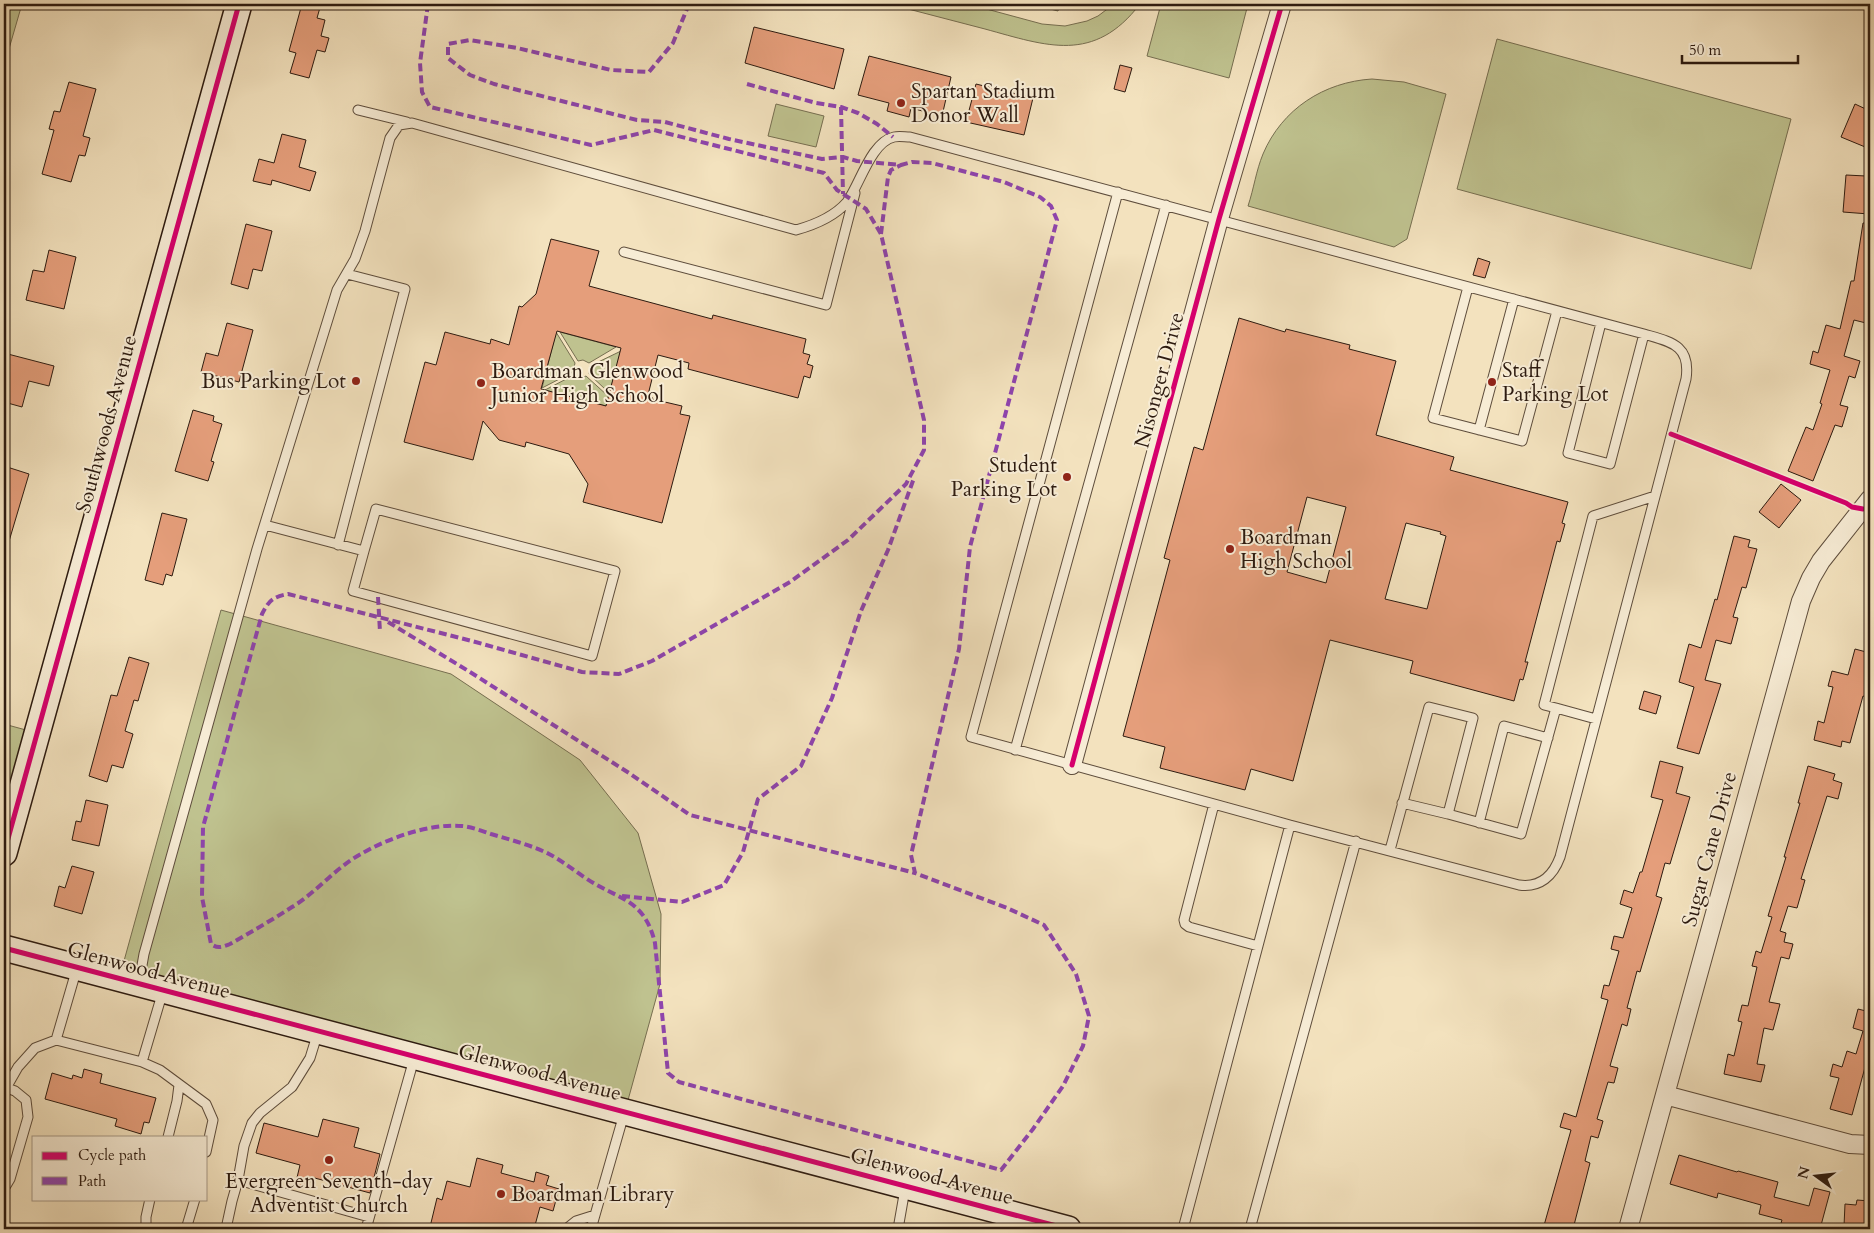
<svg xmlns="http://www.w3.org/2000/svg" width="1874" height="1233" viewBox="0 0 1874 1233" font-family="Cardo,serif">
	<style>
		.green { fill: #bfc28f; stroke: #766e50 }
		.building { fill: #e59e7b; stroke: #2d1b10; fill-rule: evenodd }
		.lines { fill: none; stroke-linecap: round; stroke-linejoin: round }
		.lane-casing { stroke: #5e4d3c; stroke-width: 11 }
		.street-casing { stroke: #5e4d3c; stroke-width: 20 }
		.secondary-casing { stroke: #2d1b10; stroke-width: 28 }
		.lane { stroke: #f7ecd5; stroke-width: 9 }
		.street { stroke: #f7ecd5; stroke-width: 18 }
		.secondary { stroke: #f7ecd5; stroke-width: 25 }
		.quiet { stroke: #8e44ad; stroke-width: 4; stroke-dasharray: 8 4; stroke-linecap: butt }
		.cycleway-casing { stroke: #f7ecd5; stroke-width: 8 }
		.cycleway { stroke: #d6006c; stroke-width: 5 }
		.poi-dot { fill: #8f2418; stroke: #f7ecd5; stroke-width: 2 }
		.labels { text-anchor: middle; stroke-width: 4; stroke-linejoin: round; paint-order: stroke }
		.poi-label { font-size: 21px; fill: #2d1b10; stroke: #f7ecd5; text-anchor: start }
		.street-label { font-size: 21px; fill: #2d1b10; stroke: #f7ecd5 }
	</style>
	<rect width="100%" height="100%" fill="#f3e2be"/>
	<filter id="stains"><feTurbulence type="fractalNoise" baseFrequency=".004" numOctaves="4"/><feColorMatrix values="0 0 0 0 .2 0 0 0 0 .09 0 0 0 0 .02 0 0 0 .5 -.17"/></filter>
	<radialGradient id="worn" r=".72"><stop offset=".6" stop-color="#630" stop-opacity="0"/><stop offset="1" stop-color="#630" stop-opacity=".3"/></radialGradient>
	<path class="green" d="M4,4H22L4,66Z
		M889,4H968L1042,24L1065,26L1087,21L1098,16L1114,4H1140C1094,64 1047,46 985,29C953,21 921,12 889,4Z
		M1031,4H1060L1058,11Z
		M1161,4H1248L1229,78L1147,56Z
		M1497,39L1791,119L1751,269L1457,189Z
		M1372,79L1404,82L1446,94L1407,239L1394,247L1248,206C1254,188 1256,171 1263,154C1282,109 1324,82 1372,79Z
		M776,104L824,116L816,147L768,136Z
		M556,332L575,363L573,372L542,388Z
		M560,332L616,347L589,363L583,360L578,361Z
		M621,351L610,391L605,389L589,374L590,366Z
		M574,375L581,378L586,376L608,396L606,406L545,390Z
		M221,610L451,674L580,760L638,833L661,914L660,984L625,1111L119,979Z
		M4,724L37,733L18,803L4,799Z"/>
	<path class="building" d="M302,4H321L317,18L325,20L321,36L329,38L325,52L317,50L309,78L290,73L296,53L289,51Z
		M754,27L844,49L834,89L745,63Z
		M869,56L951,77L942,116L911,108L909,117L887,111L889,103L858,95Z
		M1120,65L1132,68L1125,92L1114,89Z
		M69,82L96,89L83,136L90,138L85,156L79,155L71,182L42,174L54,130L49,129L54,111L60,112Z
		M976,84L1033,98L1024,135L966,122Z
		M1855,104L1870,111V149L1841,137Z
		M282,134L306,140L299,167L316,172L310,191L272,180L271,185L253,181L259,159L274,163Z
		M1846,175L1866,176L1865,197H1870L1869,214L1843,212Z
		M1863,223H1870V324L1854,320L1844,356L1860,361L1855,378L1849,376L1840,405L1848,407L1842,427L1835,425L1813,481L1788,471L1806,427L1813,430L1822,404L1820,403L1830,370L1810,364L1813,351L1818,353L1826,325L1840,329L1851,281H1854Z
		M246,224L272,231L262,271L253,269L248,289L231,284Z
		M551,239L599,251L589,286L712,319L713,315L806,339L803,353L810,355L807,364L813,366L810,378L804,376L798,398L688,369L689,363L658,355L648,395L652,397V399L682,406L680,414L690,416L662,523L583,502L588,484L569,454L526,442L525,447L499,440L483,421L473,460L404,442L425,362L436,365L445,332L490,344L491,339L509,345L519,306L522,307L536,294ZM557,331L621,348L606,406L541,389Z
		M49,250L76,257L64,309L26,300L33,270L44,272Z
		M1478,258L1490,262L1485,278L1473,275Z
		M1239,318L1285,332L1286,329L1350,345L1349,349L1396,361L1376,435L1454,457L1450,470L1568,502L1562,523L1565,524L1560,542L1557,541L1525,662H1528L1523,680L1520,679L1514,701L1410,673L1413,661L1330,640L1293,781L1251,769L1245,790L1160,768L1165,747L1123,736L1170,560L1164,558L1194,447L1203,450ZM1307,497L1346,507L1326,583L1287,572ZM1406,523L1441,532L1440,534L1446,536L1427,609L1385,599Z
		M227,323L253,330L239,382L201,372L206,353L218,356Z
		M4,353L54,366L49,386L29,381L22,407L4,402Z
		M193,410L214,416L213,421L222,424L211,461L214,462L208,481L175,471Z
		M4,466L29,474L7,548H4Z
		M1781,484L1801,500L1779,528L1759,512Z
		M162,513L187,519L172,576L166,574L163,585L145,580Z
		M1734,536L1750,540L1748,547L1757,549L1746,588L1742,587L1733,617L1738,618L1731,644L1716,640L1705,680L1721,684L1699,754L1677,748L1694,687L1679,682L1689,644L1701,648L1715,599L1717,600Z
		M1855,649L1870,653V698L1863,696L1850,743L1842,741L1841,747L1814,740L1818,721L1824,723L1833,687L1828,686L1832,671L1848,675Z
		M129,657L149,663L138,701L134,700L125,731L133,734L123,768L112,765L107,782L89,776L111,695L117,696Z
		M1644,691L1661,696L1656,714L1639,709Z
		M1660,761L1683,767L1676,793L1690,797L1670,864L1665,863L1656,896L1662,898L1640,972L1637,971L1627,1008L1631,1009L1627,1026L1622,1024L1610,1066L1618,1068L1614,1083L1608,1082L1597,1119L1603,1121L1598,1138L1591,1136L1585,1161L1590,1163L1573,1229H1543L1571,1130L1560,1127L1564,1113L1576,1117L1608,1000L1601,998L1604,985L1609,986L1619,951L1611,949L1614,936L1623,938L1632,908L1620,904L1624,890L1633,893L1640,872H1642L1663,800L1651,797Z
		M1808,766L1835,774L1833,780L1842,783L1838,799L1827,796L1801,879L1805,880L1797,908L1788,906L1780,931L1786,933L1784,942L1793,944L1789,959L1781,957L1769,1002L1780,1004L1773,1030L1764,1028L1757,1064L1765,1065L1761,1082L1724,1074L1728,1054L1734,1056L1742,1022L1738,1021L1742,1005L1748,1006L1757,967L1752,966L1756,951L1761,953L1772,917L1768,916L1786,857H1784L1800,803H1798Z
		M86,800L108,805L99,846L72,840L76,821L81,822Z
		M72,866L94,872L82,914L54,906L59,886L65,888Z
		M1858,1009L1870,1012V1049L1852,1115L1830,1109L1839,1078L1830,1076L1833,1064L1842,1067L1847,1051L1856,1054L1863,1031L1853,1028Z
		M84,1069L102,1074L100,1083L156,1098L149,1123L144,1122L141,1134L115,1126L117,1119L45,1099L52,1073L72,1079L73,1075L82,1078Z
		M323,1119L359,1128L354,1147L380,1154L370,1193L311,1177L308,1189L295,1186L300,1165L256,1153L264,1123L318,1137Z
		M1679,1155L1737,1172L1738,1171L1778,1182L1774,1197L1809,1206L1814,1188L1830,1192L1820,1229H1804L1781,1223L1782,1220L1759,1214L1761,1205L1718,1193L1717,1198L1670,1184Z
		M477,1158L503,1165L501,1173L534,1182L536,1172L549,1176L546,1185L559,1189L553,1211L540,1207L534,1229H440L430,1227L437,1198L442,1200L447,1181L470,1187Z
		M1857,1200L1870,1201V1229H1849V1226H1844L1845,1204L1856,1205Z"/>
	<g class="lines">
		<defs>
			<path id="lane" d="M358,110L407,122
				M624,252L826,305L855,193
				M1468,287L1433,418L1522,441L1557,311
				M1601,323L1568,453L1610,464L1644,334
				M1479,430L1514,299
				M265,525L364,551L353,591L592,656L615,571L376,509L364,551
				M338,545L405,289L347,274
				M1556,708L1544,705L1593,516L1655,496
				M1015,750L1166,205
				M1214,804L1184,920L1185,924L1189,927L1258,946
				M1448,814L1521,834L1556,708L1596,719
				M1479,823L1504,726L1548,738
				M1390,850L1429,707L1473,718L1448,814L1402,803
				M77,968L56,1040L142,1062L163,991
				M139,982L144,954L257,549L337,290L355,259L365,231L390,138L399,125L412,123L796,230C814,225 834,217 847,202C860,184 871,142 894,137C899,136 905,137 910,137L1644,334C1671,342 1691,345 1686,379L1560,857C1553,876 1540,888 1519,885L1290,825L971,737L1118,192
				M142,1062L160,1070L206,1104L213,1120L206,1152
				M4,1087L15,1091L26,1100L28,1117L10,1179L4,1189
				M6,1088L18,1067L35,1048L56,1040
				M168,1137L177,1101L179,1085
				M238,1180L369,1217
				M146,1229V1217L150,1199
				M186,1229L195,1199
				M229,1229L227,1224L232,1201L238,1180L244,1146L252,1123L260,1113L292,1087L310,1058L318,1032
				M366,1229L414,1059
				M566,1229L576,1221L595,1215
				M591,1229L624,1114
				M898,1229L905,1189
				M1183,1229L1290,825
				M1250,1229L1356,841"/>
			<path id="street" d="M1072,765L1219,219L1282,4
				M1665,1095L1850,1144L1870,1145
				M1628,1229L1801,601L1811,578L1821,561L1870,499"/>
			<path id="secondary" d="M4,853L239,4
				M4,948L1068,1229"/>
		</defs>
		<use href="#lane" class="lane-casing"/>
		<use href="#street" class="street-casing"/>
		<use href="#secondary" class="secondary-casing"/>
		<use href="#lane" class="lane"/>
		<use href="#street" class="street"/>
		<use href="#secondary" class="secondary"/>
		<path class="quiet" d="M428,4L420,63L422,92L430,107L591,145L654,130L824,173L837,190L866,209L881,234L924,420V450L906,484L848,540L790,582L652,661L619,674L582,672L472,641L288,594C273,597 269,600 262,614L203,827L202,897L211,944C218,949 222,947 230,944C251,932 272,920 292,907C317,892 335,868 361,854C388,838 431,823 462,826C472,827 482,831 491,834C511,840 531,845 549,854C561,860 572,869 584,877C617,900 644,897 655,943L668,1073L679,1082L1001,1170L1033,1129L1063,1086L1083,1046L1089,1016L1076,974L1044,925L1007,908L915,873L911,855L959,649L970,547L1057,220L1051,206L1040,197L1004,182L932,163L912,162L901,165L857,161L843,157L822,159L729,139L665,122L637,120L494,84L470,75L448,58V44L470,40L517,48L611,70L649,72L673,43L689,4
			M747,84L816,103L841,107L858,113L877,124L893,137
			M841,107L843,194
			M881,234L888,177L891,170L901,165
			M378,597L380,632
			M388,622L470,672L629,773L690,815L915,873
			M622,896L682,902L724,885L743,852L758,799L801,766L832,698L861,611L888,550L914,478"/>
		<defs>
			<path id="cycleway" d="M1671,434L1846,503L1852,507L1863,509
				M1072,765L1219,219L1282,4
				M4,853L239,4
				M4,948L1068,1229"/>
		</defs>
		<use href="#cycleway" class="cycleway-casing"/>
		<use href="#cycleway" class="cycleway"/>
	</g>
	<g class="poi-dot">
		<circle cx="901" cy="103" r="5"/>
		<circle cx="356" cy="381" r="5"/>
		<circle cx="1492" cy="382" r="5"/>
		<circle cx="481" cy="383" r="5"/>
		<circle cx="1067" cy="477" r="5"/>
		<circle cx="1230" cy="549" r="5"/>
		<circle cx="329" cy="1160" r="5"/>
		<circle cx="501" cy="1194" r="5"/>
	</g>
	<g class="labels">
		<g class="poi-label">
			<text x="911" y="98">Spartan Stadium<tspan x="911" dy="24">Donor Wall</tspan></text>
			<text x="1502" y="377">Staff<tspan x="1502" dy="24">Parking Lot</tspan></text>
			<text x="491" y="378">Boardman Glenwood<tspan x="491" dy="24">Junior High School</tspan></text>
			<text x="346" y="388" text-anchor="end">Bus Parking Lot</text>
			<text x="1057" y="472" text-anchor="end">Student<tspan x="1057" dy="24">Parking Lot</tspan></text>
			<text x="1240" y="544">Boardman<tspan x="1240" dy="24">High School</tspan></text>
			<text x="329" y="1188" text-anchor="middle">Evergreen Seventh-day<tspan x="329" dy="24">Adventist Church</tspan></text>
			<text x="511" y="1201">Boardman Library</text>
		</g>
		<g class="street-label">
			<text transform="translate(1159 380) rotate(-75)" y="7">Nisonger Drive</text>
			<text transform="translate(106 424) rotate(-75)" y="7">Southwoods Avenue</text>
			<text transform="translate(1709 849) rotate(-75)" y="7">Sugar Cane Drive</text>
			<text transform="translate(149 970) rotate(15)" y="7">Glenwood Avenue</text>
			<text transform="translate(540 1072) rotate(15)" y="7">Glenwood Avenue</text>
			<text transform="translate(932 1176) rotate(15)" y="7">Glenwood Avenue</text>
		</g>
	</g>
	<rect width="1874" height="1233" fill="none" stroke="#f3e2be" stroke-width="20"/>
	<rect x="5" y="5" width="1864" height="1223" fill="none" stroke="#2d1b10" stroke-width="2.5"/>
	<rect x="10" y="10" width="1854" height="1213" fill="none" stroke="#2d1b10"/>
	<rect x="32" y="1136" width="175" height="65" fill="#f7ecd5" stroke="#a69886"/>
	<rect x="42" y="1152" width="25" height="8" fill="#d6006c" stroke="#a69886"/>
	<text x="78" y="1160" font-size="15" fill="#2d1b10">Cycle path</text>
	<rect x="42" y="1177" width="25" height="8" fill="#8e44ad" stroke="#a69886"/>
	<text x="78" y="1186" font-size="15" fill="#2d1b10">Path</text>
	<g transform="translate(1816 1176) rotate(285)" stroke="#f7ecd5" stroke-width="4" paint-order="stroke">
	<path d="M0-4L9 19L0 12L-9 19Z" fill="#2d1b10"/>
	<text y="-8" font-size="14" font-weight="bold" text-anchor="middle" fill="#2d1b10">N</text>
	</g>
	<path d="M1682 55v8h116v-8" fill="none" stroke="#2d1b10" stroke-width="2.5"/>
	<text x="1689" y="55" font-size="15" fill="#2d1b10" stroke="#f7ecd5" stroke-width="4" paint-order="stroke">50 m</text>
	<rect width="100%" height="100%" filter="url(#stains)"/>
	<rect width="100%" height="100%" fill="url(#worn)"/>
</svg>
